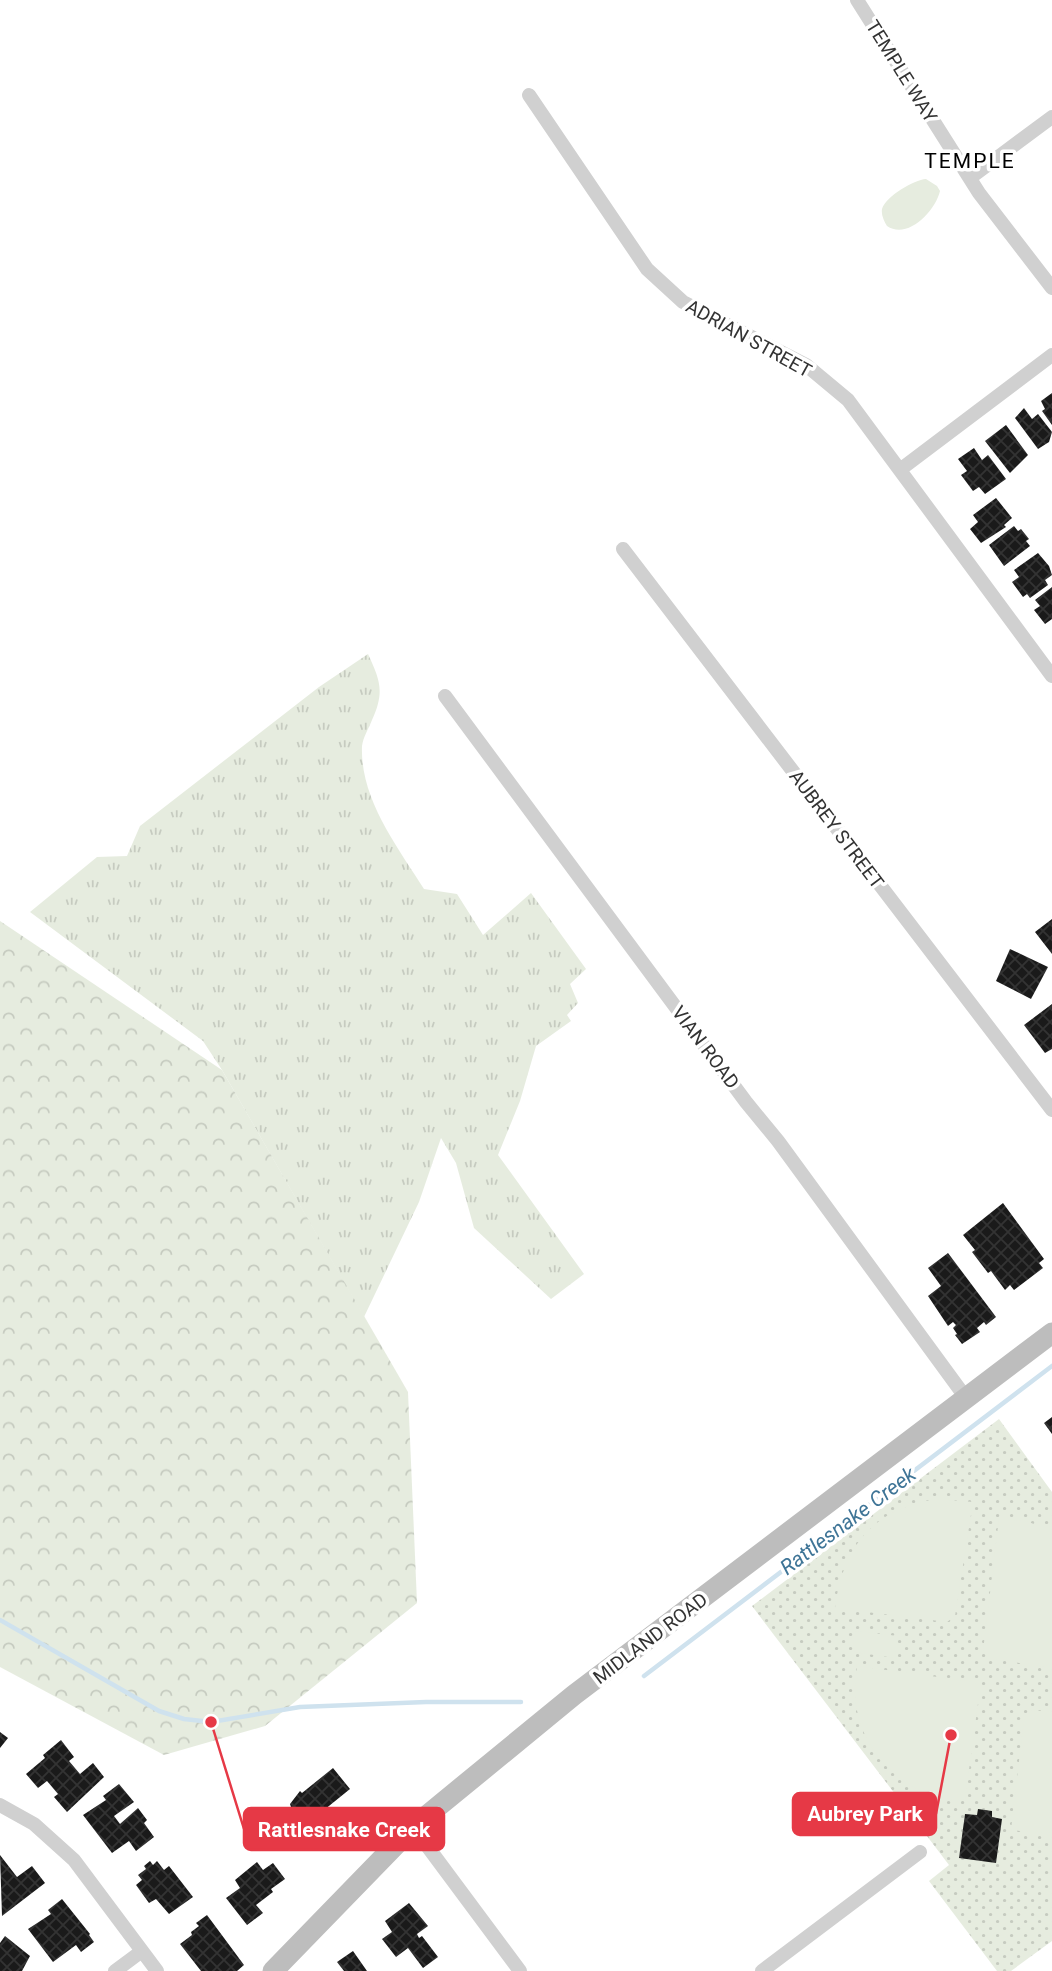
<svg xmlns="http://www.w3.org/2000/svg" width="1052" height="1971" viewBox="0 0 1052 1971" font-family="Roboto,sans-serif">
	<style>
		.grass { fill: url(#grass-tufts) }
		.forest { fill: url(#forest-crowns) }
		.park { fill: url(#park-dots) }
		.garden { fill: #e6ecdf }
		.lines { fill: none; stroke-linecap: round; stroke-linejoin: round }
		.stream { stroke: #cfe2ee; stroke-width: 4.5 }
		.building { fill: url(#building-cross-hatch) }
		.street { stroke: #d0d0d0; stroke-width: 14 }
		.secondary { stroke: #bdbdbd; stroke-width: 21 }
		.labels { text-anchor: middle; stroke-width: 7; stroke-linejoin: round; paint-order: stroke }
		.street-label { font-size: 19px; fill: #333; stroke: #fff }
		.neighbourhood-label { font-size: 21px; letter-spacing: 2px; fill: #000; stroke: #fff }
		.water-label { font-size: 21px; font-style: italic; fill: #3f7597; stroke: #fff }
		.leader { fill: none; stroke: #e63946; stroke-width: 2.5 }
		.callout-dot { fill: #e63946; stroke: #fff; stroke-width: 2.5 }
		.callout { fill: #e63946; stroke: #e63946; stroke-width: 2.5 }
		.callout-label { font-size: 21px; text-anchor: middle; font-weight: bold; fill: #fff }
	</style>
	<defs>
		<pattern id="grass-tufts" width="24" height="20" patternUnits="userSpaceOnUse" patternTransform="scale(1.75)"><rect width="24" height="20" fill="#e6ecdf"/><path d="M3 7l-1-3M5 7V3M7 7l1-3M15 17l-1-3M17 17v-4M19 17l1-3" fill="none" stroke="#c6cbc0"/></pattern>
		<pattern id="forest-crowns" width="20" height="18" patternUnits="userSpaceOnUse" patternTransform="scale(1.75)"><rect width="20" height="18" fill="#e6ecdf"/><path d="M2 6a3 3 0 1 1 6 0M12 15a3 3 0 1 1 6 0" fill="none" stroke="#c6cbc0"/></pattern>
		<pattern id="park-dots" width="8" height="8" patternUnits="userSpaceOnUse" patternTransform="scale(1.75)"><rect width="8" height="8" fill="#e6ecdf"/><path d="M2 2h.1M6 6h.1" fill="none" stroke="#c6cbc0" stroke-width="1.8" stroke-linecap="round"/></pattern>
		<pattern id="building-cross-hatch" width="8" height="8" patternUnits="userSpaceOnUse" patternTransform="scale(1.75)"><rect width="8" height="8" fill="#1a1a1a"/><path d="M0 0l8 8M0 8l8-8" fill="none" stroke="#333"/></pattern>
	</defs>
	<rect width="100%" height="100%" fill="#fff"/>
	<path class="grass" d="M368,654C380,680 385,692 372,720C369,728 363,737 362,746C360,799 397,846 424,889L457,894L483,935L531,893L586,969L570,984L578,1003L567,1015L571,1021L536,1046L520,1101L498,1155L584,1274L551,1299L474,1228L456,1163L441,1138L419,1202L364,1317L222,1070L203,1041L30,912L97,857L127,856L140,826L319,687Z"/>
	<path class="forest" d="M0,921L222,1070L408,1392L417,1603L265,1726L164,1755L0,1667Z"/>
	<path class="park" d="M999,1419L1052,1492V1941L1011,1971H997L929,1881L949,1865L752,1606Z"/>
	<path class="garden" d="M926,179L937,186L940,191C935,212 907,240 887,226C884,221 881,215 882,209C886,196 914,180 926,179Z
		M937,1499L973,1502L955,1616L947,1622L835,1608C843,1546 873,1509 937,1499Z
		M999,1518L1028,1522L1052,1530V1668L988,1658L983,1651Z
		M856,1631L898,1636L895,1658L854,1652Z
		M857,1666L974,1682L979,1689V1696L965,1799C916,1803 869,1762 858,1715C854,1699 855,1682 857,1666Z
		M1031,1710L1052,1712V1832L1036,1833L1011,1830L1024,1718Z"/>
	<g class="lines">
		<path class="stream" d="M0,1620L159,1711L184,1719L211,1722L300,1707L426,1702H521
			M644,1676L1052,1366"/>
	</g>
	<path class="building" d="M1052,393V425L1042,411L1045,409L1041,401Z
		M1024,408L1032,419L1038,414L1052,432L1049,442L1038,449L1015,418Z
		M1006,425L1028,455L1010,473L985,441Z
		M974,448L982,460L988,455L1006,479L985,494L979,487L973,491L961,475L967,471L958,459Z
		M996,498L1012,518L1004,525L1006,527L981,543L970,529L978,522L973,515Z
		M1014,526L1018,531L1021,529L1029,539L1026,541L1030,546L1004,566L989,545Z
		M1038,553L1049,566L1052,575L1045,580L1048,585L1030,598L1027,594L1023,597L1012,582L1019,577L1014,570Z
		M1052,587V619L1045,624L1034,610L1040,606L1035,600Z
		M1052,919V954L1035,932Z
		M1010,949L1048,967L1031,999L996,981Z
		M1052,1004V1049L1045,1053L1024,1025Z
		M1003,1203L1044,1259L1039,1263L1043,1268L1014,1290L1010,1285L1005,1290L991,1271L988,1273L972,1252L975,1250L963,1235Z
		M948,1253L996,1317L986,1325L984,1322L977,1328L980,1332L962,1344L955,1335L957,1334L953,1328L956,1325L953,1322L948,1326L928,1296L941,1286L928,1268Z
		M1052,1417V1434L1044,1423Z
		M0,1732L8,1738L0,1748Z
		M61,1740L74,1757L69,1761L80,1774L93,1763L104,1777L67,1812L54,1797L58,1794L47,1781L38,1788L26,1774L45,1758L43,1755Z
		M333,1768L350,1789L324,1810L314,1824L291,1807L290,1804L300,1791L302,1793Z
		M119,1784L134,1802L114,1816L120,1824L138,1808L147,1820L144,1823L154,1837L136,1851L129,1841L112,1853L83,1815L106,1800L103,1796Z
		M978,1809L992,1811V1817L1002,1819L996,1863L959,1858L965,1814L977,1815Z
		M0,1855L17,1877L32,1866L45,1883L2,1916Z
		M150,1861L153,1865L157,1861L164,1870L169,1866L193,1897L169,1914L156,1899L149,1903L136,1885L142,1880L138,1875L146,1869L144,1866Z
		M257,1862L263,1870L273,1863L285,1879L271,1889L273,1892L256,1905L263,1913L247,1925L226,1898L240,1888L235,1880Z
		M62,1899L90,1934L89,1935L94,1942L81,1952L76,1945L53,1962L28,1929L51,1914L48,1910Z
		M409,1903L428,1926L417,1934L419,1938L422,1936L438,1957L423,1968L408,1948L396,1957L382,1939L392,1932L385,1921Z
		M207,1915L244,1965L237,1971H201L180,1944L192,1935L191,1932L199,1926L196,1923Z
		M5,1936L30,1956L22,1971H0V1943Z
		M353,1951L367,1971H344L337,1962Z"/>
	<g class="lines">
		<path class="street" d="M857,0L979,193L1052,288
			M529,95L647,269L683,302L806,365L848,400L1052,676
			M970,178L1052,117
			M901,469L1052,355
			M623,549L1052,1110
			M445,696L746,1102L778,1141L966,1398
			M0,1805L34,1824L74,1860L157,1971
			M413,1827L520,1971
			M115,1971L142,1951
			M762,1971L920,1852"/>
		<path class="secondary" d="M273,1971L413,1827L574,1695L1052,1333"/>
	</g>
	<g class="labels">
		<g class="street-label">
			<text transform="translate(902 71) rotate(58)" y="7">TEMPLE WAY</text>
			<text transform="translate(749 338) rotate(29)" y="7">ADRIAN STREET</text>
			<text transform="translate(837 829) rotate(53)" y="7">AUBREY STREET</text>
			<text transform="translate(706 1047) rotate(53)" y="7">VIAN ROAD</text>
			<text transform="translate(650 1638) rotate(-37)" y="7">MIDLAND ROAD</text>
		</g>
		<g class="neighbourhood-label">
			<text x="970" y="168">TEMPLE</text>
		</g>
		<g class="water-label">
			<text transform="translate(848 1521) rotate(-37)" y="7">Rattlesnake Creek</text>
		</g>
	</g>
	<path class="leader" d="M951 1735L936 1814M211 1722L244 1829"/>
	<g class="callout-dot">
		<circle cx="951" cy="1735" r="7"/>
		<circle cx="211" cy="1722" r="7"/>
	</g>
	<g class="callout">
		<rect x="793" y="1793" width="143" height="42" rx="7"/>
		<rect x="244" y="1808" width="200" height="42" rx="7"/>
	</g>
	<g class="callout-label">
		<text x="865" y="1821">Aubrey Park</text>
		<text x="344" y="1837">Rattlesnake Creek</text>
	</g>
</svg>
